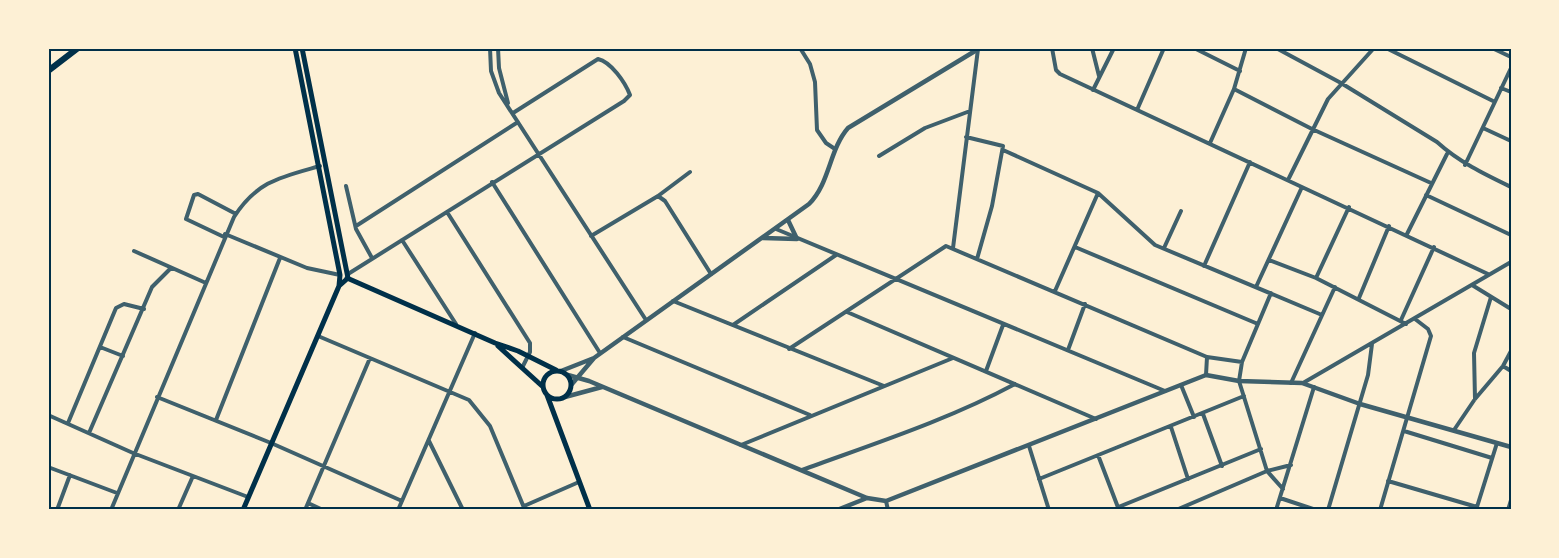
<svg xmlns="http://www.w3.org/2000/svg" width="1559" height="558" viewBox="0 0 1559 558" font-family="Inter,sans-serif">
	<style>
		.lines { fill: none; stroke-linecap: round; stroke-linejoin: round }
		.minor { stroke: #3f606c; stroke-width: 4 }
		.tertiary { stroke: #3f606c; stroke-width: 4.5 }
		.secondary { stroke: #003049; stroke-width: 5 }
		.trunk { stroke: #003049; stroke-width: 6 }
		.neatline { fill: none; stroke: #003049; stroke-width: 2 }
	</style>
	<rect width="100%" height="100%" fill="#fdf0d5"/>
	<g class="lines">
		<path class="minor" d="M490,48L491,71L499,93L646,320
			M498,48L499,68L508,103
			M800,48L810,64L815,82L817,130L826,143L835,149
			M1052,48L1056,70L1060,74L1488,274
			M1092,48L1099,76
			M1194,48L1240,71
			M1276,48L1341,83L1437,142C1459,162 1484,174 1511,187
			M1386,48L1493,101
			M1492,48L1511,57
			M1501,88L1511,92
			M1234,89L1312,129L1431,183
			M1093,90L1114,48
			M1137,110L1164,48
			M1483,128L1511,141
			M966,137L1003,146L992,206L977,259
			M1210,143L1234,89L1246,48
			M1003,150L1098,193L1155,245L1322,315
			M879,156L925,128L970,111
			M1465,165L1511,68
			M1288,180L1328,99L1374,48
			M492,182L600,353
			M346,186L356,229L372,258
			M1426,195L1511,235
			M658,196L665,201L711,274
			M447,212L530,343V352L523,366
			M356,226L518,122
			M776,229L1165,391
			M225,234L307,268L340,275
			M1407,234L1447,154
			M591,236L658,196L690,172
			M224,237L186,219L194,195L198,194L236,214
			M402,240L456,324
			M1075,247L1258,324
			M953,248L978,49
			M1164,248L1181,211
			M134,251L206,283
			M1269,260L1316,278L1406,324
			M1204,266L1250,162
			M348,274L624,101L630,95C625,82 611,62 598,59L513,113
			M1316,278L1349,207
			M1472,285L1511,309
			M1256,287L1302,187
			M1055,291L1098,193
			M1271,293L1242,362L1239,381L1267,471L1283,489
			M1359,298L1389,226
			M673,301L884,386
			M847,312L1096,419
			M1401,320L1434,247
			M733,325L836,255
			M318,336L469,400L490,426L525,510
			M623,337L810,415
			M100,347L123,356
			M789,349L946,246L1207,357L1242,362
			M1068,350L1085,304
			M1503,366L1511,371
			M986,371L1003,325
			M1206,375L1207,357
			M1291,383L1335,287
			M1303,383L1511,262
			M1181,385L1194,417
			M157,397L271,443L402,501
			M1475,399L1474,353L1491,297
			M1203,414L1222,466
			M48,415L133,453L248,497
			M216,420L280,258
			M68,423L116,308L124,304L144,309
			M1171,427L1188,479
			M1454,430L1475,399L1503,366L1511,351
			M1404,431L1492,458
			M89,433L152,287L171,268
			M429,441L463,510
			M741,445L953,358
			M1029,446L1049,510
			M1098,455L1119,510
			M48,467L117,493
			M802,470C873,444 948,420 1015,384
			M1039,479L1244,396
			M1388,481L1477,507
			M1280,498L1316,510
			M886,501L888,510
			M308,503L323,510
			M524,506L579,482
			M57,510L70,475
			M111,510L234,217C257,181 281,177 320,166
			M178,510L193,476
			M305,510L370,358
			M398,510L475,333
			M1111,510L1261,449
			M1176,510L1267,471L1291,465
			M1276,510L1314,387
			M1328,510L1368,375L1372,344
			M1380,510L1431,336L1428,329L1415,319
			M1476,510L1497,443
			M1508,510L1511,500"/>
		<path class="tertiary" d="M763,238L797,239L788,220
			M561,371L594,358
			M568,375L589,381L867,498L886,501L1206,375L1239,381L1302,383L1360,404L1511,447
			M572,384L594,358L809,204C830,183 829,150 848,128L980,48
			M565,397L602,387
			M837,510L867,498"/>
		<path class="secondary" d="M295,48L340,275L339,286
			M347,278L495,343L518,351L556,370
			M498,346L542,386
			M543 385a14 14 0 1 1 28 0a14 14 0 1 1-28 0Z
			M547,395L590,510
			M243,510L339,286L348,278L302,48"/>
		<path class="trunk" d="M48,71L78,48"/>
	</g>
	<rect width="1559" height="558" fill="none" stroke="#fdf0d5" stroke-width="99"/>
	<rect x="50" y="50" width="1460" height="458" class="neatline"/>
</svg>
